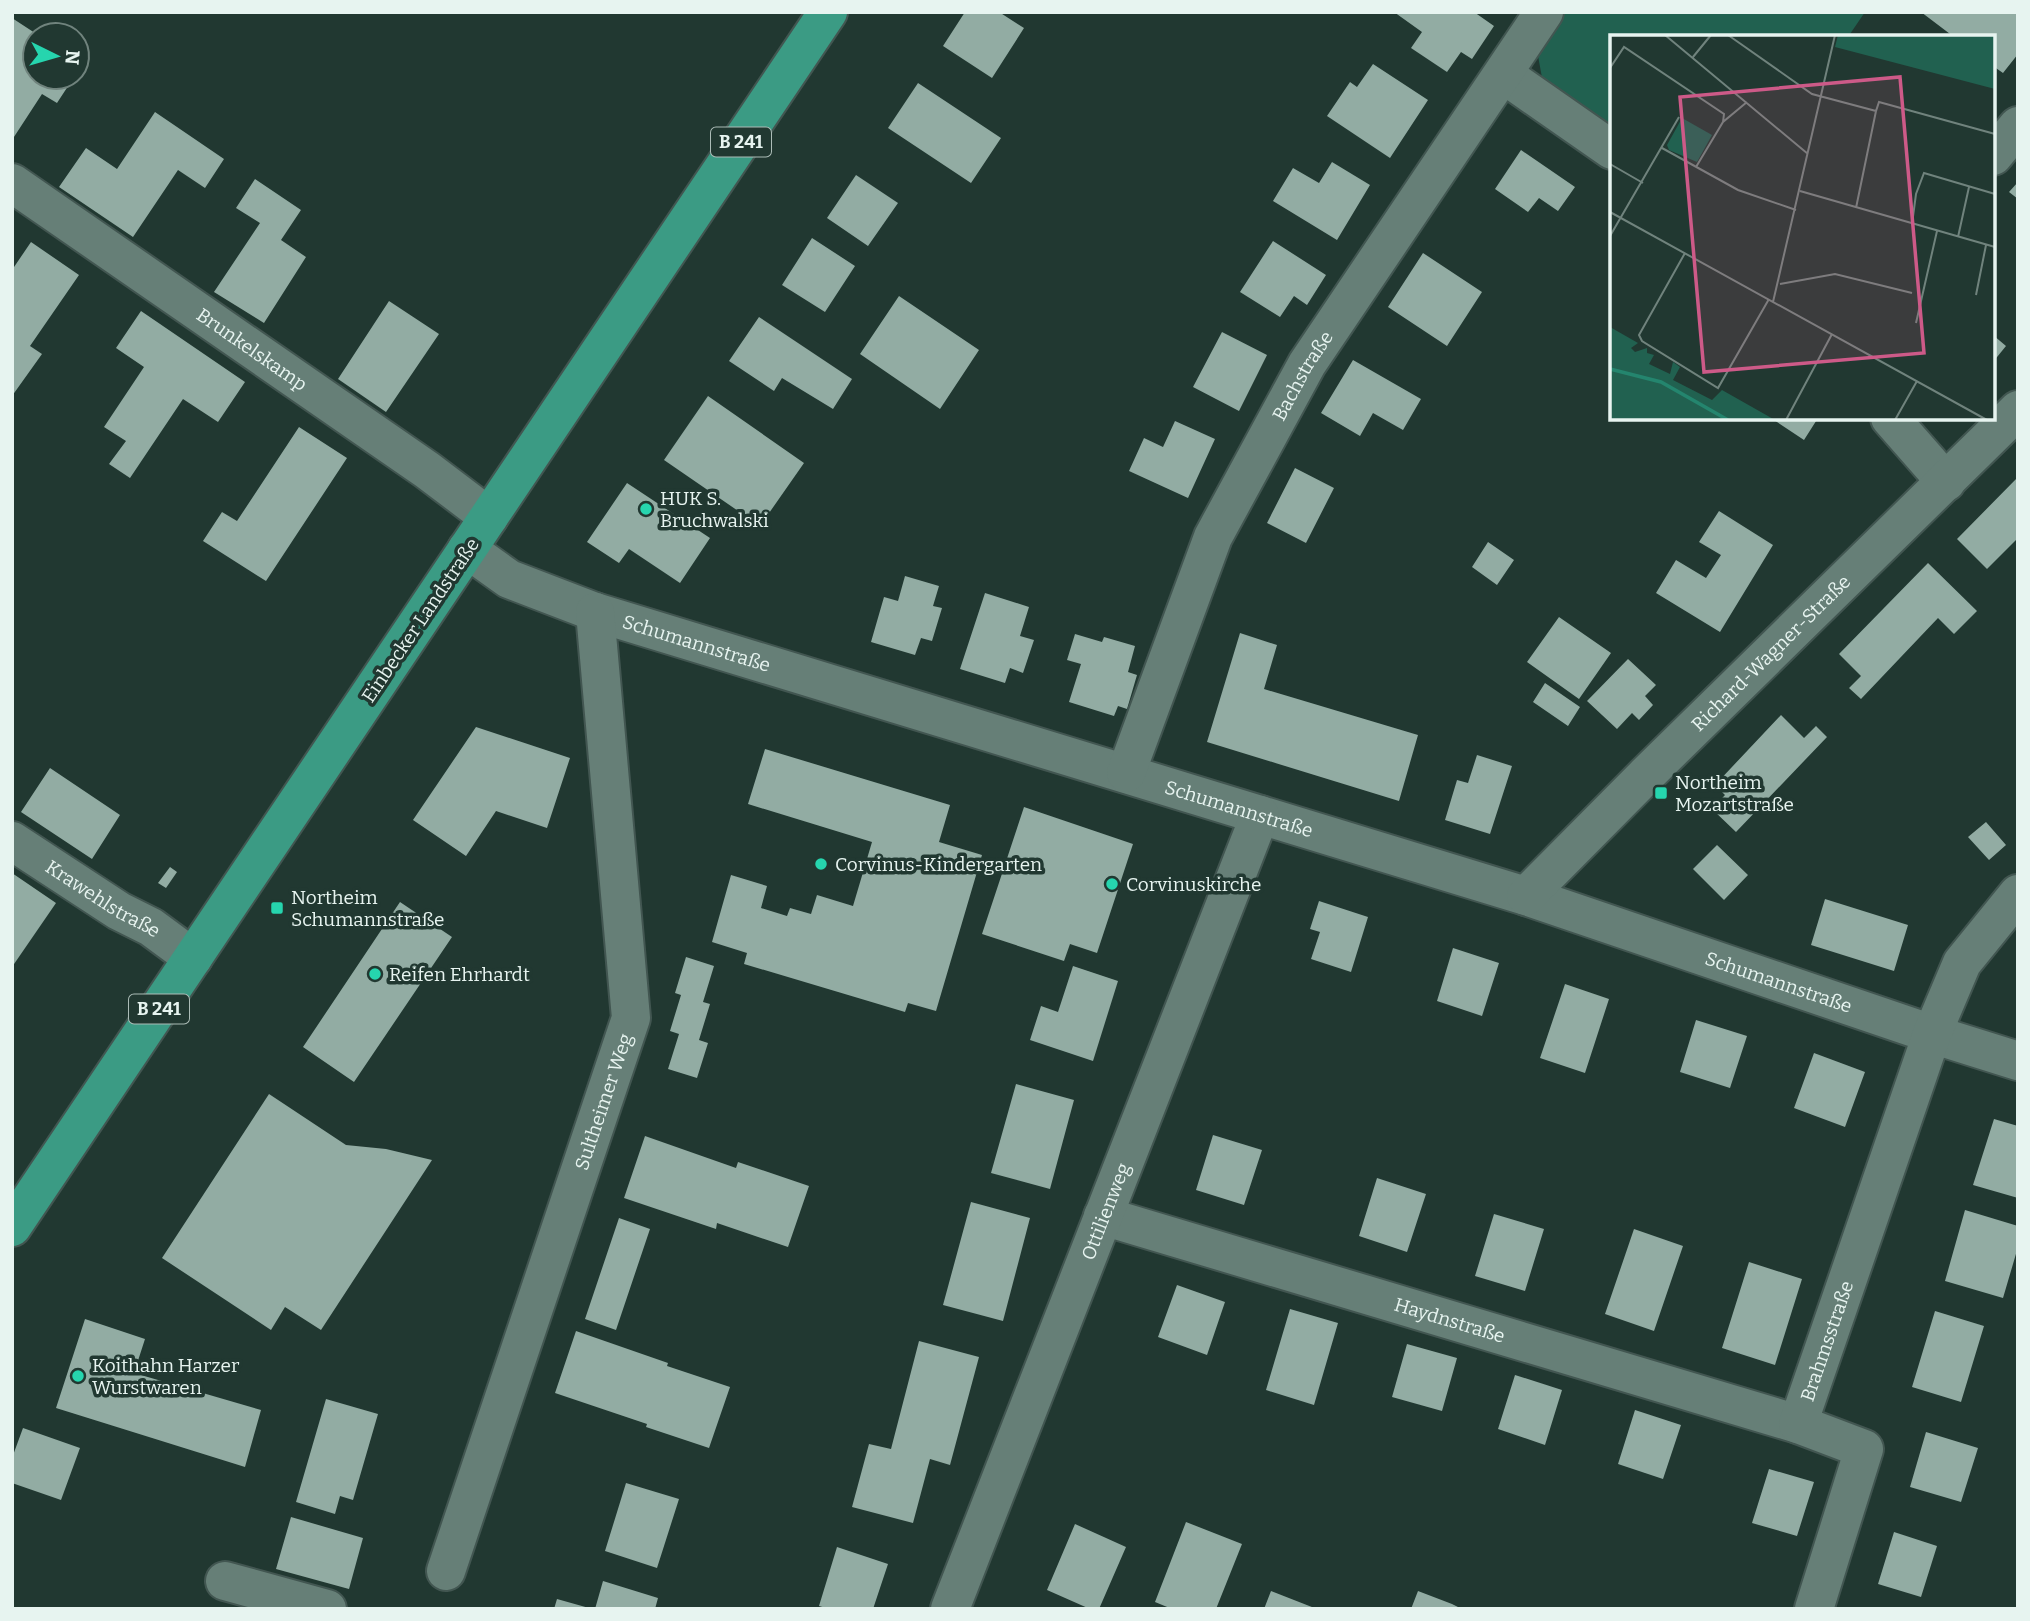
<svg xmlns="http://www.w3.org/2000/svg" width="2030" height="1621" viewBox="0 0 2030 1621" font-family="Bitter,serif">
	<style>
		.green { fill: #216150 }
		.building { fill: #92aca3 }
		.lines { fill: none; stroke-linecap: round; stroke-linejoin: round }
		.minor-casing { stroke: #425651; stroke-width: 42 }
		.major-casing { stroke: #425651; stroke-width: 42 }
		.minor { stroke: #667f77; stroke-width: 38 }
		.major { stroke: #3b9b84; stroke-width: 38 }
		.poi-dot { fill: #26d5ae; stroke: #213831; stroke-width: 2.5 }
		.labels { text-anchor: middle; stroke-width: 7; stroke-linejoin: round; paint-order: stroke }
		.shield { fill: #213831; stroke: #acbcb7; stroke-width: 2 }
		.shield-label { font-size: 18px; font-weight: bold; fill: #e7f4f0 }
		.street-label { font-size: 19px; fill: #e7f4f0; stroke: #213831 }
		.poi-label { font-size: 19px; fill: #e7f4f0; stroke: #213831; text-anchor: start }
		.inset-river { fill: none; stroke: #24856e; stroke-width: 3.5 }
		.inset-road { fill: none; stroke: #70837d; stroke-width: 2 }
		.view { fill: #cd5a88; fill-opacity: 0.15; stroke: #cd5a88; stroke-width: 3.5 }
		.inset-edge { fill: none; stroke: #e7f4f0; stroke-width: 3.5 }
	</style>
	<rect width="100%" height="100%" fill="#213831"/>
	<path class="green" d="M1558,12H1865L1848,37H1612V130L1543,83L1536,45Z"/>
	<path class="building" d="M965,12H999L1024,28L992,78L943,46Z
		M1394,12H1474L1494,26L1472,59L1461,52L1447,72L1411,48L1422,32Z
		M1921,12H2018V54L2003,73L1993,66V37H1954Z
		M12,18L38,35H35V77H74L57,103L42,94L12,140Z
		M1373,64L1428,100L1390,158L1327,116L1350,82L1357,87Z
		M918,83L1001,138L971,183L888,128Z
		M155,112L224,159L205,188L178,170L133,237L59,187L86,148L117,169Z
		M1521,150L1575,187L1558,211L1539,198L1528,212L1495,189Z
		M1332,162L1370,185L1337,240L1273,201L1293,168L1319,183Z
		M856,175L898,203L868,246L827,218Z
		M255,179L301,210L281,240L306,257L264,323L214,292L260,223L236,208Z
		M2018,182V199L2009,192Z
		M812,238L855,266L825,312L782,285Z
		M1273,241L1326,275L1307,305L1294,296L1280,317L1240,292Z
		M31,242L79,275L30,346L42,354L12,396V270Z
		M1423,253L1482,292L1447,346L1388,307Z
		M899,296L979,350L940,409L860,354Z
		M389,301L439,334L386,412L338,379Z
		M141,311L245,382L218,422L183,399L130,478L109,464L126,441L104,427L144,367L116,348Z
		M759,317L852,379L833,409L782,378L774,391L729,361Z
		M1222,332L1267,355L1239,411L1193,387Z
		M1993,335L2006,346L1993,362Z
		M1353,360L1421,399L1403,430L1373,413L1360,436L1321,413Z
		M708,396L804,463L760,526L664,460Z
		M1771,418H1818L1804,440Z
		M1175,421L1215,439L1188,498L1129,471L1144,438L1163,447Z
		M299,427L347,458L266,581L203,541L222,512L237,521Z
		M1295,468L1334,488L1306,543L1267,523Z
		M2018,477V538L1987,569L1957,539Z
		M627,483L710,538L680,583L629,549L619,563L587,542Z
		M1719,511L1773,545L1720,632L1656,593L1676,560L1706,578L1721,555L1699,542Z
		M1488,542L1514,560L1497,585L1472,567Z
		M1928,563L1977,611L1954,634L1938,618L1861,699L1849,688L1861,676L1839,654Z
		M905,576L939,586L933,606L942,608L932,641L921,638L915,655L871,642L884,597L898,601Z
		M985,593L1029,607L1020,636L1034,640L1023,673L1010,668L1005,683L960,669Z
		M1559,617L1611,653L1579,699L1527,662Z
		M1240,633L1277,645L1264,689L1418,735L1399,801L1207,742Z
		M1075,634L1102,642L1104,637L1135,646L1128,672L1137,675L1127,709L1118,706L1114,716L1069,702L1081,664L1067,660Z
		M1628,659L1656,685L1645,696L1653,705L1639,720L1632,713L1617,729L1587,701Z
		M1545,683L1580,707L1568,726L1533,702Z
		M1781,715L1804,738L1816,726L1827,737L1736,832L1712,809L1725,795L1715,785Z
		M476,727L570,758L547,828L496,811L466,856L413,820Z
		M765,749L950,805L939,842L982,855L936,1011L908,1003L905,1012L744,964L747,953L712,942L731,875L767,886L761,908L787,916L790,908L811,914L817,895L853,906L872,842L748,804Z
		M1477,755L1512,766L1490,834L1445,820L1457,780L1468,783Z
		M50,768L120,815L92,859L21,812Z
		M1024,807L1133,844L1097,953L1070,944L1064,961L982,934Z
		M1986,822L2006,845L1989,860L1968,837Z
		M1717,845L1748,875L1724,900L1693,869Z
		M170,867L177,872L166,888L158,883Z
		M12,873L56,903L12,967Z
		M1825,899L1908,925L1894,971L1811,945Z
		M1319,901L1368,917L1351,972L1311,959L1320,932L1310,929Z
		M400,902L452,937L354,1082L303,1047Z
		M1453,948L1499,963L1482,1016L1437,1001Z
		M686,957L714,966L703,1002L710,1004L699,1040L708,1043L697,1078L668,1069L679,1034L670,1031L681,995L675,993Z
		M1073,966L1118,981L1093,1061L1030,1040L1041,1006L1058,1012Z
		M1565,984L1609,999L1585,1073L1540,1058Z
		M1696,1020L1747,1036L1730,1088L1680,1072Z
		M1814,1053L1865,1072L1845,1127L1794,1108Z
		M1016,1084L1074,1100L1050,1189L991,1173Z
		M269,1094L346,1145L386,1149L432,1160L321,1330L285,1307L271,1330L162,1258Z
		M1994,1119L2018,1126V1198L1973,1185Z
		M1213,1135L1262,1150L1244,1205L1196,1190Z
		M645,1136L736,1168L738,1162L809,1186L788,1247L717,1223L716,1229L624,1198Z
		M1377,1178L1426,1194L1407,1252L1359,1236Z
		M971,1202L1030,1218L1003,1321L943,1305Z
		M1965,1210L2018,1226V1247L2003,1298L1945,1281Z
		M1494,1214L1544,1229L1525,1291L1475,1276Z
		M619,1218L650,1229L616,1330L585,1319Z
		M1634,1229L1683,1246L1654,1331L1605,1314Z
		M1749,1262L1802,1279L1775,1365L1722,1348Z
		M1177,1285L1225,1302L1207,1355L1158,1337Z
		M1290,1309L1338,1323L1314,1405L1266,1390Z
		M1935,1311L1984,1326L1961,1402L1912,1387Z
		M85,1319L145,1339L134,1373L261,1410L245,1467L56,1408Z
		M576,1331L668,1363L667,1366L730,1387L709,1448L646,1427L647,1424L555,1393Z
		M919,1341L979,1357L950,1465L930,1459L913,1523L852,1507L869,1444L891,1449Z
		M1407,1344L1457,1358L1442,1411L1392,1397Z
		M1515,1375L1562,1390L1545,1445L1498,1429Z
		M326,1399L378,1414L353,1500L340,1496L335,1514L296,1502Z
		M1635,1410L1681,1425L1663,1479L1618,1464Z
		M23,1428L80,1448L61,1500L12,1483V1458Z
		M1926,1432L1978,1448L1961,1502L1910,1487Z
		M1769,1469L1814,1482L1797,1536L1752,1523Z
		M626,1483L679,1499L657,1568L605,1551Z
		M291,1517L363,1538L349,1589L276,1569Z
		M1186,1522L1242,1544L1216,1609H1172L1155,1602Z
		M1075,1524L1126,1547L1099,1609H1090L1047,1590Z
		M1894,1532L1937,1546L1921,1597L1878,1584Z
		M837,1547L888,1564L873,1609H829L819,1606Z
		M603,1581L658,1598L655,1609H595Z
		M1271,1591L1317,1609H1264Z
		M1418,1591L1452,1604L1462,1609H1411Z
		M557,1599L589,1608V1609H554Z"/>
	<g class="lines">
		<defs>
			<g id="minor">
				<path d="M1503,74L1612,150"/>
				<path d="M1993,156L2018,126"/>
				<path id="s1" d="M12,183L427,470L489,517"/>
				<path d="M1890,418L1946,482"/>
				<path id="s2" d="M467,549L509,579L595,612L1526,896L1932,1034L2018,1061"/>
				<path id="s3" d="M1126,773L1213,537L1307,364L1544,12"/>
				<path id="s4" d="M12,841L119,911L151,927L193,958"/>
				<path id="s5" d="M1526,896L1646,775L2018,410"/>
				<path id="s6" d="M1103,1216L1798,1424"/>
				<path id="s7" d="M446,1571L631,1018L595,612"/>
				<path d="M225,1581L327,1609"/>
				<path id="s8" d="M950,1609L1260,815"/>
				<path id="s9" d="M1814,1609L1864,1449L1798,1424L1932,1034L1962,963L2018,894"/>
			</g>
			<path id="major" d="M12,1227L828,12"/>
		</defs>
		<use href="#minor" class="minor-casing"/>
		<use href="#major" class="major-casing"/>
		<use href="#minor" class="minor"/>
		<use href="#major" class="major"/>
	</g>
	<g class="poi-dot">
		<circle cx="646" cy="509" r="7"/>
		<rect x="1654" y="786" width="14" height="14" rx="3.5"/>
		<circle cx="821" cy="864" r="7"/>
		<circle cx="1112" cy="884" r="7"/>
		<rect x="270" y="901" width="14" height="14" rx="3.5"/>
		<circle cx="375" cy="974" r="7"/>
		<circle cx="78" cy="1376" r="7"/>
	</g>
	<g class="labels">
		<g class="shield">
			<rect x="711" y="127.5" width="60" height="29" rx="5"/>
			<rect x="129" y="994.5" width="60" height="29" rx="5"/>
		</g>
		<g class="shield-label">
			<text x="741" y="148">B 241</text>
			<text x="159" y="1015">B 241</text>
		</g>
		<g class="street-label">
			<text dy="7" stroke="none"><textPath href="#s1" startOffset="292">Brunkelskamp</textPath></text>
			<text dy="7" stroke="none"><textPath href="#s3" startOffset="436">Bachstraße</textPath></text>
			<text transform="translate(420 620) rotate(-56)" y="7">Einbecker Landstraße</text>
			<text dy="7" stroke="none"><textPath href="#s2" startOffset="250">Schumannstraße</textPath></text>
			<text dy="7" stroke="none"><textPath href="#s5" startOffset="345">Richard-Wagner-Straße</textPath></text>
			<text dy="7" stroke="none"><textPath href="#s2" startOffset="817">Schumannstraße</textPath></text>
			<text dy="7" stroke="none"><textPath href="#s4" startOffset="108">Krawehlstraße</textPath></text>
			<text dy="7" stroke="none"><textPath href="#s2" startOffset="1384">Schumannstraße</textPath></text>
			<text dy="7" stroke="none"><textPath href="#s7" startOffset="495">Sultheimer Weg</textPath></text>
			<text dy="7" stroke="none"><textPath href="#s8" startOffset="427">Ottilienweg</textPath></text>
			<text dy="7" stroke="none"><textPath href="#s6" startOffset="362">Haydnstraße</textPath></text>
			<text dy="7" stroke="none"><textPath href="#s9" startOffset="326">Brahmsstraße</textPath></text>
		</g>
		<g class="poi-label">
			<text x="660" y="505">HUK S.<tspan x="660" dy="22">Bruchwalski</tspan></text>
			<text x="1675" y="789">Northeim<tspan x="1675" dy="22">Mozartstraße</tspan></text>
			<text x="835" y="871">Corvinus-Kindergarten</text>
			<text x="1126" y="891">Corvinuskirche</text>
			<text x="291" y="904">Northeim<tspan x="291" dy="22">Schumannstraße</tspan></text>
			<text x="389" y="981">Reifen Ehrhardt</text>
			<text x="92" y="1372">Koithahn Harzer<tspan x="92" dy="22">Wurstwaren</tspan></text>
		</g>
	</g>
	<g transform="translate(1610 35)">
		<rect width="385" height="385" fill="#213831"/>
		<path d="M228,0H385V54L225,12ZM72,83L102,100L87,127L59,115L57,110ZM0,292L28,308L21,313L25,317L37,313V318L44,320L39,329L60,339L63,327L70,332L63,345L102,365L112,355L165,385H0Z" fill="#216150"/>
		<path class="inset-river" d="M0,334L51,347L118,385"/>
		<path class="inset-road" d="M55,0L198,119M118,0L202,59L266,76L269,67L385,99M83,22L101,0M0,33L14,12L114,79L113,87M52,113L128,155L186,175M0,129L33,148M86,132L113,87L137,67M190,156L385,212M246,173L266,76M0,177L377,385M302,189L306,159L314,138L385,159M0,201L69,82M348,202L359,152M75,218L29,300L32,306L108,353L159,264M170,249L225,239L302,258M366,260L376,210M163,267L225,0M306,288L327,196M176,385L222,299M285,385L307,346"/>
		<path class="view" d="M290,42L314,318L94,337L70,62Z"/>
		<rect width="385" height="385" class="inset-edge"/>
	</g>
	<rect width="2030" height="1621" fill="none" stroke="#e7f4f0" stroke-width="28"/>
	<g transform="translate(56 56) rotate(95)"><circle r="33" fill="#213831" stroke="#70837d" stroke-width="2"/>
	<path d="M0-5L12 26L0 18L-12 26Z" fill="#26d5ae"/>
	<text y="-10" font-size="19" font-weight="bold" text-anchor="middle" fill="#e7f4f0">N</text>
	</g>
</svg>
